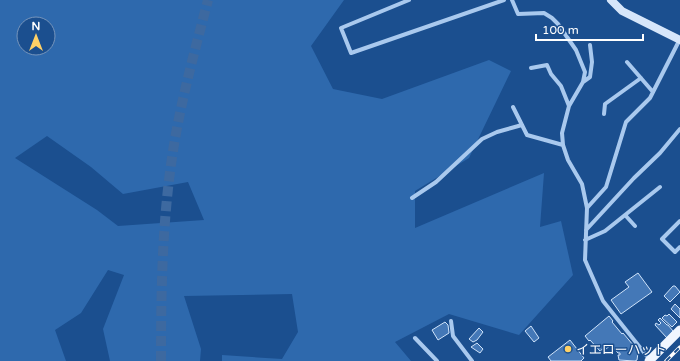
<svg xmlns="http://www.w3.org/2000/svg" width="680" height="361" viewBox="0 0 680 361" font-family="'Varela Round','Noto Sans JP',sans-serif">
	<style>
		.green { fill: #2e69ad; fill-rule: evenodd }
		.building { fill: #4478b7; stroke: #cfe3fa }
		.lines { fill: none; stroke-linecap: round; stroke-linejoin: round }
		.highway-tunnel { stroke: #3d69a0; stroke-width: 10; stroke-dasharray: 10 5; stroke-linecap: butt }
		.street { stroke: #a9c9ee; stroke-width: 4 }
		.secondary { stroke: #d6e6fa; stroke-width: 8 }
		.primary { stroke: #f0f6ff; stroke-width: 9 }
		.rail-casing { stroke: #fff; stroke-width: 3.5 }
		.rail { stroke: #1b4f8f; stroke-width: 2; stroke-dasharray: 6; stroke-linecap: butt }
		.poi-dot { fill: #ffd166; stroke: #1b4f8f; stroke-width: 1.5 }
		.labels { text-anchor: middle; stroke-width: 3; stroke-linejoin: round; paint-order: stroke }
		.poi-label { font-size: 13px; fill: #fff; stroke: #1b4f8f; text-anchor: start }
	</style>
	<rect width="100%" height="100%" fill="#1b4f8f"/>
	<path class="green" d="M0,0H344L311,46L333,89L382,99L489,60L511,71L469,158L415,191V228L544,173L540,227L561,221L573,275L519,335L449,314L395,342L411,361H222V355L282,359L298,332L292,294L184,296L201,349L200,361H110L103,329L124,275L108,270L81,313L55,330L66,361H0ZM24,24H48V48H24ZM47,136L91,167L123,194L188,182L204,220L118,226L97,210L15,158Z"/>
	<path class="building" d="M638,273L652,292L621,314L611,300L629,287L625,282Z
		M673,286H675L680,292L670,302L664,296Z
		M675,304L680,309V318L671,309Z
		M669,314L677,322L672,327L662,318L665,315L667,316Z
		M609,316L613,321L612,322L622,334L623,333L639,352L638,353L637,360L635,361L619,360L618,355H620V353H618L611,345L606,349L604,348L600,351L590,340L589,341L585,336Z
		M660,318L667,325H668L673,331L667,338L655,325L656,323L659,325L661,323L658,320Z
		M445,322L448,325L449,333L438,340L432,330Z
		M531,326L539,338L534,342L525,331Z
		M479,328L483,332L477,340L473,342L469,339Z
		M570,340L584,358L581,361H551L548,357Z
		M477,343L483,349L480,353L471,347Z"/>
	<g class="lines">
		<path class="highway-tunnel" d="M161,361C161,291 162,221 173,151C181,100 195,50 208,0"/>
		<path class="street" d="M409,0L341,28L351,53L504,0
			M512,0L518,14L544,13L552,18L558,24L576,50L585,72L583,82L569,106L562,133L563,145L568,160L582,184L587,208L585,260L603,301L650,360
			M627,62L653,92
			M531,68L547,65L551,74L561,86L569,106
			M583,82L590,77L592,62L590,45
			M513,107L527,135L563,145
			M604,114L605,104L641,78
			M412,198L436,182L482,139L497,132L522,125
			M587,208L606,187L626,122L650,98L680,39
			M625,215L635,226
			M680,221L662,239L675,252L680,247
			M586,230L634,178L660,153L680,129
			M585,240L605,231L660,187
			M451,321L453,336L472,361
			M415,338L437,361"/>
		<path class="secondary" d="M611,0L622,11L680,40"/>
		<path class="primary" d="M649,361L680,330"/>
		<defs>
			<path id="rail" d="M666,361L680,347"/>
		</defs>
		<use href="#rail" class="rail-casing"/>
		<use href="#rail" class="rail"/>
	</g>
	<circle class="poi-dot" cx="568" cy="349" r="4"/>
	<g class="labels">
		<g class="poi-label">
			<text x="576" y="354">イエローハット</text>
		</g>
	</g>
	<g transform="translate(36 36)"><circle r="19" fill="#1b4f8f" stroke="#7695bc"/>
	<path d="M0-3L7 15L0 10L-7 15Z" fill="#ffd166"/>
	<text y="-6" font-size="11" font-weight="bold" text-anchor="middle" fill="#ffffff">N</text>
	</g>
	<path d="M536 34v6h107v-6" fill="none" stroke="#ffffff" stroke-width="2"/>
	<text x="542" y="34" font-size="12" fill="#ffffff" stroke="#1b4f8f" stroke-width="3" paint-order="stroke">100 m</text>
</svg>
